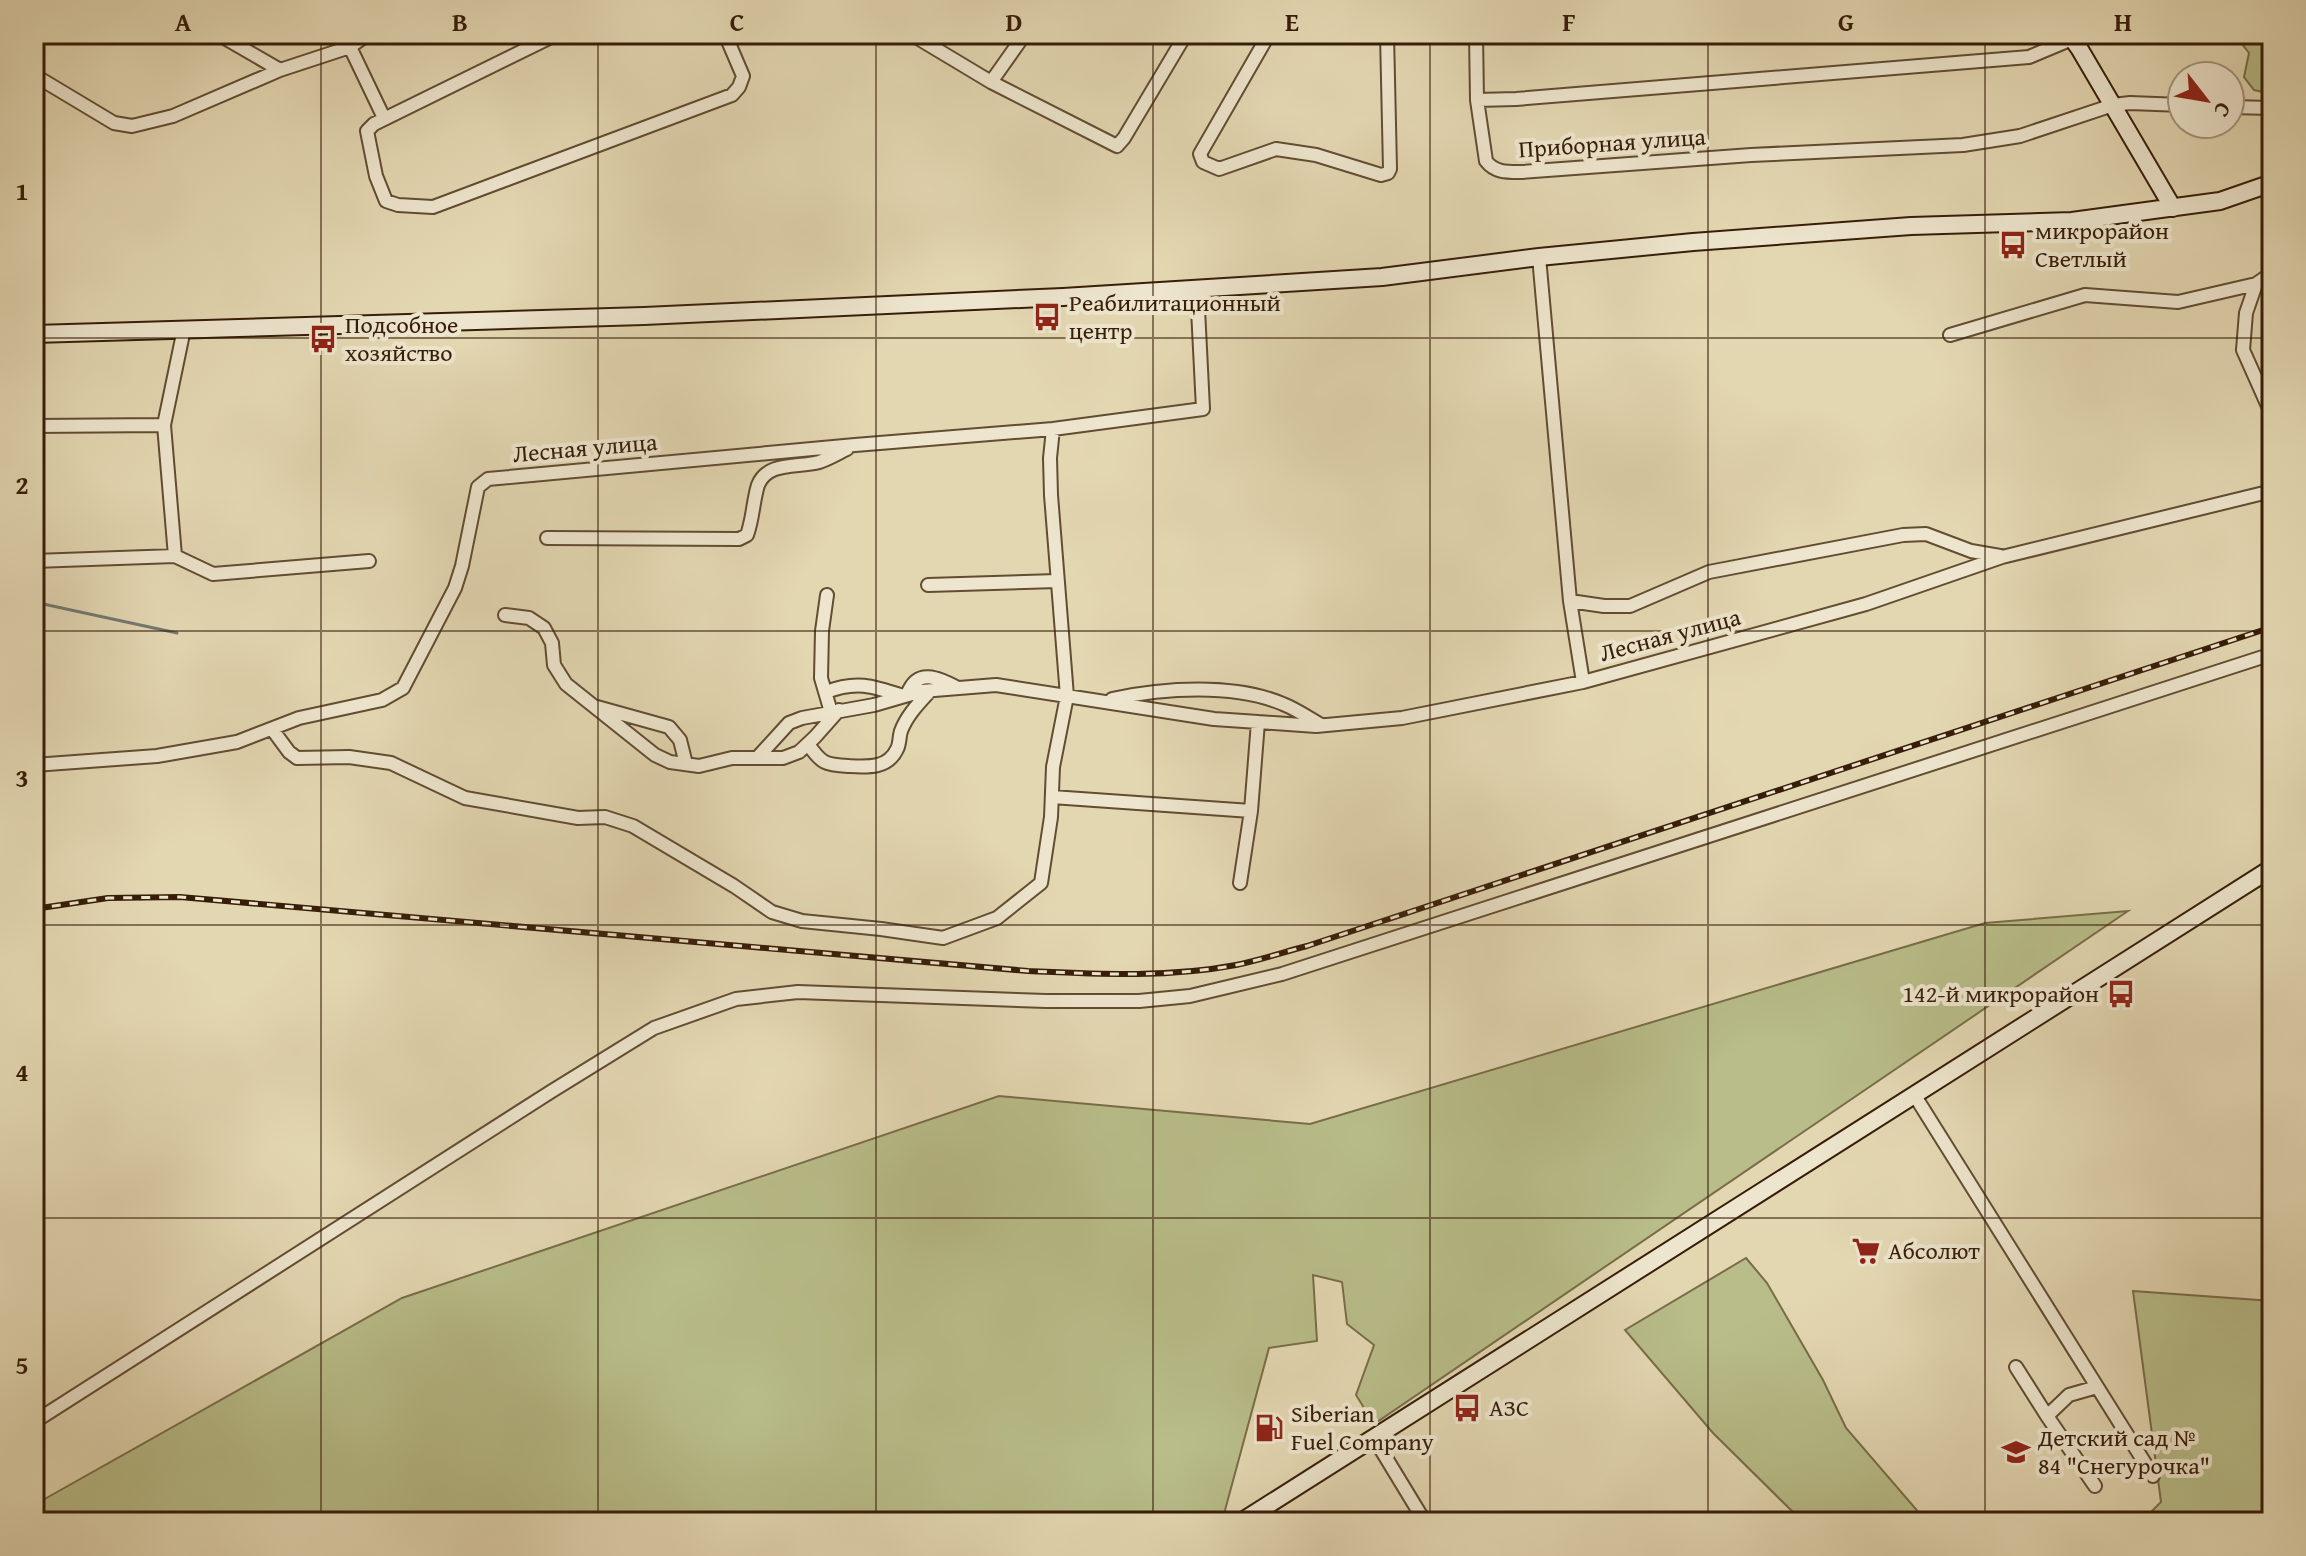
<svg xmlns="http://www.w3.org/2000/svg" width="2306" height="1556" viewBox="0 0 2306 1556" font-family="'Gentium Book Plus',serif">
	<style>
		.green { fill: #b8bd89; stroke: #786d48; stroke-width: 2 }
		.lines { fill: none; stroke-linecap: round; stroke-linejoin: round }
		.stream { stroke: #737972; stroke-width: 3 }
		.street-casing { stroke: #624c32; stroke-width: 16 }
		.secondary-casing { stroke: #371d08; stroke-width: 20 }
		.street { stroke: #ede5cd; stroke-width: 12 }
		.secondary { stroke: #ede5cd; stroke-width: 16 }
		.rail-casing { stroke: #371d08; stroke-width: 6 }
		.rail { stroke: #ede5cd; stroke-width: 3; stroke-dasharray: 9; stroke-linecap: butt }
		.grid { fill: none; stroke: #371d08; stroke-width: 2; stroke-opacity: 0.55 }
		.labels { text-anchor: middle; stroke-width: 8; stroke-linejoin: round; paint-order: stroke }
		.street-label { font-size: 24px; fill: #371d08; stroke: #ede5cd }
		.poi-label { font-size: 24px; fill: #371d08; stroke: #ede5cd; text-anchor: start }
		.neatline { fill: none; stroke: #371d08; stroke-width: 3 }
		.grid-label { font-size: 26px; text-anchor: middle; font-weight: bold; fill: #371d08 }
	</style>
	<rect width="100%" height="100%" fill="#e3d7b2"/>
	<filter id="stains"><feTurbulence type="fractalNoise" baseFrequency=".0025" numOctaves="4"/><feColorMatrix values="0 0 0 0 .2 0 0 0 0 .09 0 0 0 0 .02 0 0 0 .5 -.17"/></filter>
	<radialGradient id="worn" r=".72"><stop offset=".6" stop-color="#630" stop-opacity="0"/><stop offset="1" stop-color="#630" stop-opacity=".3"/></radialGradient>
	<path class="green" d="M2234,34H2272V94L2254,90L2244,77L2249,53Z
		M2128,911L1374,1424L1356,1395L1374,1345L1347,1324L1342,1282L1313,1275L1317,1341L1269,1348L1224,1514L1212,1522H34V1505L402,1298L999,1096L1310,1124L1985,923Z
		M1746,1258L1767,1283L1823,1380L1846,1428L1927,1522H1803L1713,1433L1625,1330Z
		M2133,1291L2272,1301V1522H2141L2161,1502Z"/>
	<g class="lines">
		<path class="stream" d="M34,602L177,633"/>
		<defs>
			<path id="street" d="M218,34L280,70
				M557,34L374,124L367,131L376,176L386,201L398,205L433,207L732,95L739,87L743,76L725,34
				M911,34L991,82L1025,34
				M1269,34L1200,154L1203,162L1219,169L1276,149L1316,155L1381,175L1388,173L1390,169L1387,34
				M1476,34L1477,100
				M2072,39L2029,57L1516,99L1477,100L1486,161C1495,173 1508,172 1522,172L1751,155L1963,145L2020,136L2113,105L2130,103L2182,105
				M350,47L384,118
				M34,75L114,123L132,126L173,116L280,70L350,47L368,34
				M991,82L1117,146L1124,138L1186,34
				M2230,107L2272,108
				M1539,257L1570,601L1583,682
				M2272,273L2256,284L2246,313L2243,350L2272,415
				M1950,335L2085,295L2178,302L2256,284
				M164,425L175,556
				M34,426L164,425L184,329
				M547,538L739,539L747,535C753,519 753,501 758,485C768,461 797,468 819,462C829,459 838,453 847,449
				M34,561L175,556L213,574L369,561
				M928,585L1057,581
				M827,595L822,631L821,678L831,712
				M1570,601L1604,606H1630L1709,572L1903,535L1926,534L1971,551L2000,556
				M505,615L529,618L544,628L552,643L554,665L566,684L655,755L670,762L699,766L732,758H783L799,752L815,737L839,710
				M826,692C856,680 873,686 903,696
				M907,695C917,667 938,678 958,688
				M1112,699C1163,688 1234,683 1283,704C1296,709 1309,718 1321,725
				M597,707L669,727L680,740L686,764
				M272,729L289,752L297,758L349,757L391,763L465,798L578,818L605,817L633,826L734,886L772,912L802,921L881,929L943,938L997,918L1041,883L1051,817L1053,767L1067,696L1051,495L1050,458L1053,429
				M808,744C821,763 825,765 848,766C867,767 888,769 897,749C900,744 899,737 901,731C907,715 919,703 930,691
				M757,758L789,723L802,718L874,705L922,691L996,685L1214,719L1258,722L1316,726L1402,718L1583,682L1866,604L2002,557L2272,491
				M34,765L157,756L237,742L299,718L382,700L403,688L455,588L462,566L478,487L488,479L855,445L1053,429L1203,409L1197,289
				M1052,797L1251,811
				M1240,883L1251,811L1258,722
				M1915,1096L2153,1476
				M2016,1367L2047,1416
				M34,1422L552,1091L654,1028L736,999L798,992L1046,1001H1139L1190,996L1282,974L2272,654
				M1374,1438L1425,1522
				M2095,1486L2047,1416L2069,1395L2097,1387"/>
			<path id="secondary" d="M2069,34L2079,48L2173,208
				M34,334L644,316L1063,297L1382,277L1539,257L1693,242L1911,226L2072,221L2220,201L2272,183
				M1241,1522L2272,868"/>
		</defs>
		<use href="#street" class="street-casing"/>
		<use href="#secondary" class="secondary-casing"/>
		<use href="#street" class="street"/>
		<use href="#secondary" class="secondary"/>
		<defs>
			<path id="rail" d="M34,909L108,898L180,897L1028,971C1097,974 1167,978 1236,965C1260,960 1284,952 1307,946L2272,627"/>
		</defs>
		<use href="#rail" class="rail-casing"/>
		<use href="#rail" class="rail"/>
	</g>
	<path class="grid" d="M321,34V1522M598,34V1522M876,34V1522M1153,34V1522M1430,34V1522M1708,34V1522M1985,34V1522M34,338H2272M34,631H2272M34,925H2272M34,1218H2272"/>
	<defs>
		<symbol id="bus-bare" viewBox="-9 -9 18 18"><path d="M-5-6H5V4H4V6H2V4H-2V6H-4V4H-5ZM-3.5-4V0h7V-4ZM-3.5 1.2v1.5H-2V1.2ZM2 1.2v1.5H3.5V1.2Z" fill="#8f2418" stroke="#ede5cd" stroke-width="2.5" paint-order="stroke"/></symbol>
		<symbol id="supermarket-bare" viewBox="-9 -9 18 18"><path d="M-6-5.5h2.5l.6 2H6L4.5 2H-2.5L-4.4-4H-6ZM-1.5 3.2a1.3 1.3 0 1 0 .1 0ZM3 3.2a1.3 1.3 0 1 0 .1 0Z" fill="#8f2418" stroke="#ede5cd" stroke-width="2.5" paint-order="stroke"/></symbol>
		<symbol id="fuel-bare" viewBox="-9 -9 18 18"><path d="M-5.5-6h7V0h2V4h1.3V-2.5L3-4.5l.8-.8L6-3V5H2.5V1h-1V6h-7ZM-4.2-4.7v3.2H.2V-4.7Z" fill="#8f2418" stroke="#ede5cd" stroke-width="2.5" paint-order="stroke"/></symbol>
		<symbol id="school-bare" viewBox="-9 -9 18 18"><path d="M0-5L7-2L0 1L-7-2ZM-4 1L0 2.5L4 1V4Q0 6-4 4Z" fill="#8f2418" stroke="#ede5cd" stroke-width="2.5" paint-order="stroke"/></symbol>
	</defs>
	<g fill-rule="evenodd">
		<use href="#bus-bare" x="1993" y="225" width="40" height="40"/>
		<use href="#bus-bare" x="1027" y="297" width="40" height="40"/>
		<use href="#bus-bare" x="303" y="319" width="40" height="40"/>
		<use href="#bus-bare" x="2101" y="974" width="40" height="40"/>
		<use href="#supermarket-bare" x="1846" y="1231" width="40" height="40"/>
		<use href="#bus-bare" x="1447" y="1388" width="40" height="40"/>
		<use href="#fuel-bare" x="1249" y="1408" width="40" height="40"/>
		<use href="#school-bare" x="1996" y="1432" width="40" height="40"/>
	</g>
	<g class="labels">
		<g class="street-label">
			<text transform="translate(1612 143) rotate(-4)" y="8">Приборная улица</text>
			<text transform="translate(585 448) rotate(-5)" y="8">Лесная улица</text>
			<text transform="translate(1670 635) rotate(-15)" y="8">Лесная улица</text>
		</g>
		<g class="poi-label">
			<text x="2035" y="239">микрорайон<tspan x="2035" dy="28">Светлый</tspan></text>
			<text x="1069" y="311">Реабилитационный<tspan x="1069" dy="28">центр</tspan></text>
			<text x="345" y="333">Подсобное<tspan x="345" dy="28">хозяйство</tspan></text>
			<text x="2099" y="1002" text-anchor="end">142-й микрорайон</text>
			<text x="1888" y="1259">Абсолют</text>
			<text x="1489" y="1416">АЗС</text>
			<text x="1291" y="1422">Siberian<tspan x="1291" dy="28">Fuel Company</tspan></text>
			<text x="2038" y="1446">Детский сад №<tspan x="2038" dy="28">84 "Снегурочка"</tspan></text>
		</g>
	</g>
	<rect width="2306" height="1556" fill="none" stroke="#e3d7b2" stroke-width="88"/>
	<g transform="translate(2206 100) rotate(121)"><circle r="38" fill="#ede5cd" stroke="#a4957e" stroke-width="2"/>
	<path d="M0-6L14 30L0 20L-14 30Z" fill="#8f2418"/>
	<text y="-12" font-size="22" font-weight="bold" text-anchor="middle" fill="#371d08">С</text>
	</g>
	<rect x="44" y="44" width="2218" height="1468" class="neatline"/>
	<g class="grid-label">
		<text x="183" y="31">A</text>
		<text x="460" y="31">B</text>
		<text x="737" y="31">C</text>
		<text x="1014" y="31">D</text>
		<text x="1292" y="31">E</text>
		<text x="1569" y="31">F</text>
		<text x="1846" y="31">G</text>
		<text x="2123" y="31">H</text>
		<text x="22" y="200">1</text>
		<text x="22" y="494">2</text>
		<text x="22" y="787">3</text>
		<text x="22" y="1081">4</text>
		<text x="22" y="1374">5</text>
	</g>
	<rect width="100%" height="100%" filter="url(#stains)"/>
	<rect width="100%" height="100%" fill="url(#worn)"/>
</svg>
